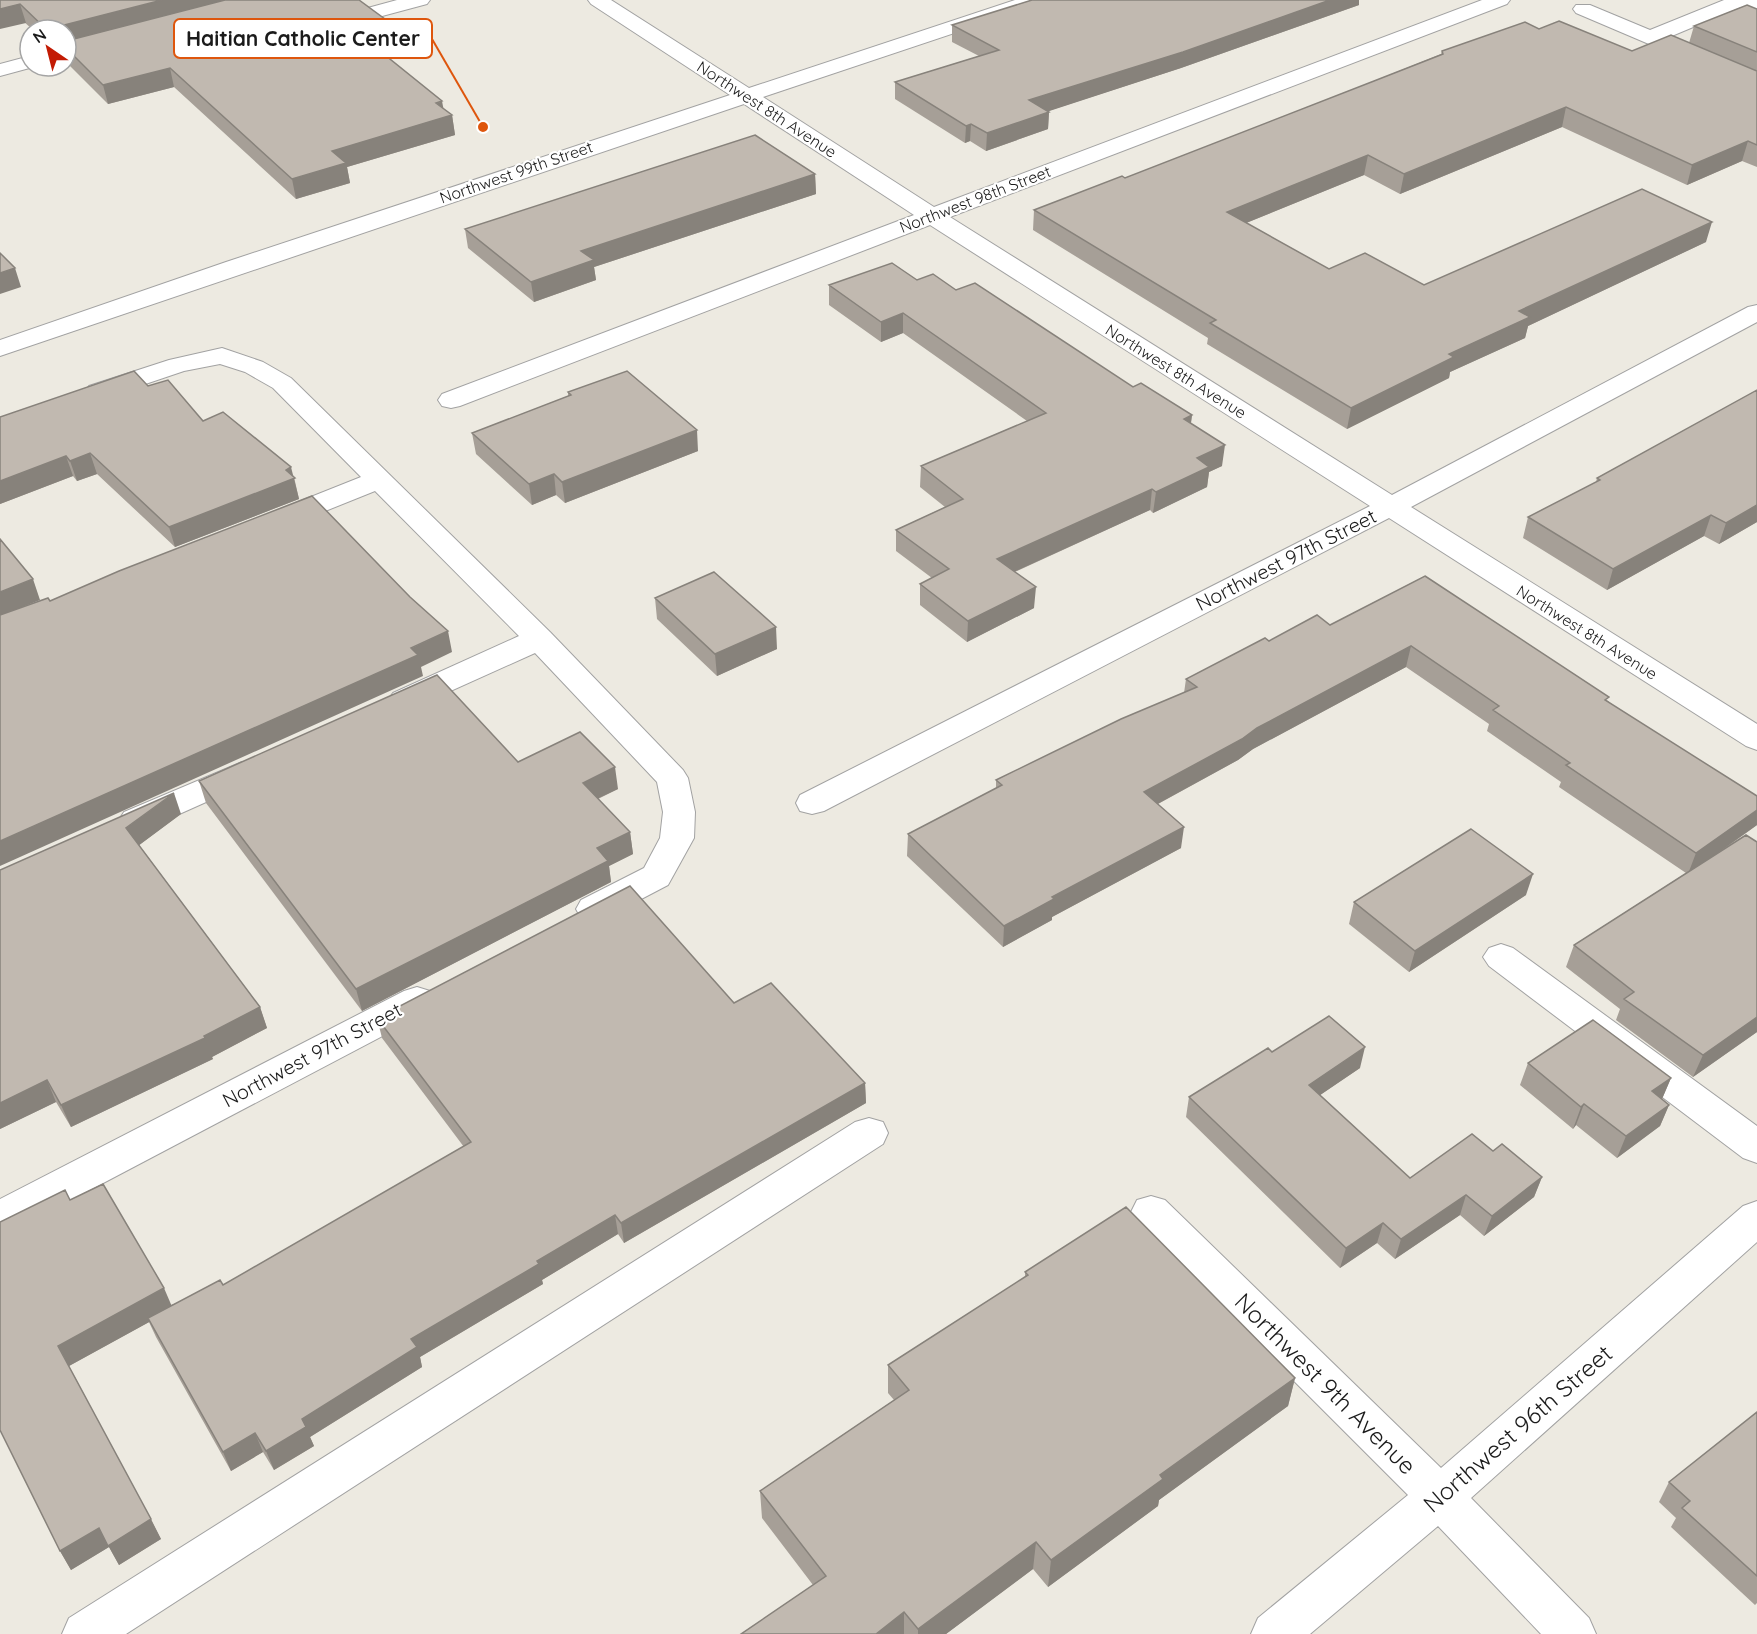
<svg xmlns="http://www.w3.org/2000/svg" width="1757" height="1634" viewBox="0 0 1757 1634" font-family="Quicksand,sans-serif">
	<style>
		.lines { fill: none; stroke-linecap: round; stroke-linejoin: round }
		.minor-casing { stroke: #a2a2a2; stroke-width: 2 }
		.minor { fill: #fff; fill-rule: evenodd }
		.wall { fill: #a69f97 }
		.shaded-wall { fill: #87827b }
		.building { fill: #c1b9b0; stroke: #87827b; stroke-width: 1.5 }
		.labels { text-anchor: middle; stroke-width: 4.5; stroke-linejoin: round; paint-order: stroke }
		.far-street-label { font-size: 16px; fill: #1b1b1b; stroke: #fff }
		.street-label { font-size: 20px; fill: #1b1b1b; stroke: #fff }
		.near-street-label { font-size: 24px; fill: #1b1b1b; stroke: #fff }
		.leader { fill: none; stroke: #de560d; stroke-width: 2 }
		.callout-dot { fill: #de560d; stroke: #fff; stroke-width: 2 }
		.callout { fill: #fff; stroke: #de560d; stroke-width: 2 }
		.callout-label { font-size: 21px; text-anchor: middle; font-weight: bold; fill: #1b1b1b }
	</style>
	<rect width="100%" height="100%" fill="#edeae1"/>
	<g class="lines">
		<defs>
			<path id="minor" d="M397,0H430L427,4L371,19L364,17L361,13L364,9Z
				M588,0H611L749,88L1015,0H1044L1041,4L763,97L934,207L1482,0H1510L1507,4L950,217L1392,495L1748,307L1757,305V322L1411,507L1757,724V750L1746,746L1389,518L824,811L812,814L800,811L796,803L800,795L1370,506L930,225L460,406L451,408L442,406L438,400L442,394L914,215L744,104L0,356V340L226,262L730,95L591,4Z
				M1724,0H1757V13L1741,7L1667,38L1757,76V90L1576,13L1573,9L1576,5H1590L1650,30Z
				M30,56V66H37L0,76V64Z
				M222,348L263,362L291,378L550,632L683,770L688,778L695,812L694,838L668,885L605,918L593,922L581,918L576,909L581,900L644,868L660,838L663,812L657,782L535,653L415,707L404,710L393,707L388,700L393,693L519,636L375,491L288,526L278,528L268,526L264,520L268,514L361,477L273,388L245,372L220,364L184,371L98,400L89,398L85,392L89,386L169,360Z
				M242,762L253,765L258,773L253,781L148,828L136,831L124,828L119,820L124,812Z
				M1501,944L1513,948L1757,1126V1163L1743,1158L1489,966L1483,957L1489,948Z
				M417,987L430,991L435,1001L430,1011L14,1230L0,1235V1199L404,991Z
				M869,1118L883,1122L888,1133L883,1144L126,1634H62L69,1618L855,1122Z
				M1151,1196L1165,1200L1441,1468L1743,1206L1757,1201V1242L1471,1498L1589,1618L1596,1634H1541L1438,1526L1310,1634H1251L1258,1618L1408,1495L1137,1224L1131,1212L1137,1200Z"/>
		</defs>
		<use href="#minor" class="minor-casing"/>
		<use href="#minor" class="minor"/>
	</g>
	<path class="wall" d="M0,0L396,44L377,49L443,109L452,115L455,135L347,167L350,183L296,199L174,87L108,104L66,62V30H33Z
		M1032,0H1359V5L1181,68L1048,111L1049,112L1048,129L986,151L970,141L965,143L895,99V82L979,56L952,42V25Z
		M1757,9V167L1742,161L1687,185L1562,127L1400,194L1364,175L1246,223L1329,269L1424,285L1706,242L1528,326L1525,338L1450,372L1449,378L1347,429L1207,344L1208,338L1033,230L1034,210L1125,178L1374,81L1441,54L1442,51L1539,29L1632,51L1689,43L1694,26Z
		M815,174L816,194L594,267L596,280L534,302L468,248L465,229Z
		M917,280L956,290L1133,387L1192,415L1191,423L1222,466L1209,472L1207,487L1153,513L1150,510L1015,572L1034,608L967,642L920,605V584L932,578L896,551V530L945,507L920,487L921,466L1027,421L903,333L881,342L829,305V285Z
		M148,386L294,477L299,499L175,547L97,474L77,481L73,476L0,504V417Z
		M568,392L698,451L565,503L556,495L532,505L476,454L472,433L568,396Z
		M1597,478L1757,522L1719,544L1704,536L1607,590L1523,538L1528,517L1596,482Z
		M1425,576L1608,701L1757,825L1720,852L1757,1032L1693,1077L1616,1020L1620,1009L1566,967L1574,945L1686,873L1559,787L1561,782L1487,731L1489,724L1406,667L1253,749L1238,760L1158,804L1181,848L1052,917V920L1003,947L907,856L908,834L996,789V780L1184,693L1186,679L1269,641L1330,625Z
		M655,598L777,649L717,676L657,619Z
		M518,762L618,789L598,799L630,832L633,854L609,866L611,882L362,1011L206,803L199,781Z
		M181,814L139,845L260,1007L267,1028L212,1057L213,1059L71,1127L56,1102L0,1129V870Z
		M1526,895L1409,972L1349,924L1354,902Z
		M734,1003L865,1083L866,1103L624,1243L618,1234L542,1280L543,1284L420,1357L422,1367L310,1437L314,1446L274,1470L263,1452L231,1471L156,1337L149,1322L69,1366L161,1539L119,1565L109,1547L71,1570L60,1551L70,1200L171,1305L223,1285L464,1147L382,1038L377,1018Z
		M1272,1052L1360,1068L1320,1095L1410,1178L1493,1151L1542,1177L1534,1197L1484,1236L1460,1215L1395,1259L1377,1243L1340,1268L1186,1117L1189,1097Z
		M1528,1063L1671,1078L1662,1099L1669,1105L1660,1126L1617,1158L1576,1125L1573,1129L1520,1085Z
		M1025,1272L1295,1378L1288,1406L1159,1500L1158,1506L1048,1587L1033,1569L946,1634H741L813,1585L762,1518L760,1491L894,1400L888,1393V1365L1025,1277Z
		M1757,1412V1603L1755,1605L1671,1527L1676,1518L1659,1502L1669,1482Z"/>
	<path class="shaded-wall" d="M162,0H237L66,45V30H60V26Z
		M1330,0H1359V5L1181,68L1028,118L1029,100Z
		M20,4L26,23L0,29V9Z
		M393,25L396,44L363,53L359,34Z
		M170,68L174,87L108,104L103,85Z
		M442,101L445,117L452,115L455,135L347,167L350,183L296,199L292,179L332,151Z
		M1566,107L1562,127L1400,194L1404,174Z
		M1049,112L1048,129L986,151L987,133Z
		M971,124L970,141L965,143L966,126Z
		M1748,141L1742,161L1687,185L1692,165Z
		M1368,155L1364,175L1224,232L1227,212Z
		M815,174L816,194L594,267L596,280L534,302L531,282L581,251Z
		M1712,222L1706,242L1528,326L1525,338L1450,372L1449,378L1347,429L1351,408L1449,354L1519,311Z
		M15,268L21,287L0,294V273Z
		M903,313V333L881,342V322Z
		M1192,415L1189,436L1184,419Z
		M697,430L698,451L565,503L562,482Z
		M1225,445L1222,466L1209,472L1207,487L1153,513L1156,492L1197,458Z
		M90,453L97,474L77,481L70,461Z
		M66,456L73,476L0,504V481Z
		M291,467L299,499L175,547L169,527Z
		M554,474L556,495L532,505L529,484Z
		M1152,489L1150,510L996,580L997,559Z
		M1757,505V522L1719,544L1726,523Z
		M1711,515L1704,536L1607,590L1613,569Z
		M33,579L40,600L0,616V592Z
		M1036,587L1034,608L967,642L968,621Z
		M776,627L777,649L717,676L715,654Z
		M448,631L452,652L421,667L423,676L0,866V841Z
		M1411,646L1406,667L1253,749L1238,760L1141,813L1144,792L1257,728Z
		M615,767L618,789L586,804L583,783Z
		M174,793L181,814L134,849L126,828Z
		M1757,810V825L1688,874L1696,853Z
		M1184,827L1181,848L1052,917V920L1003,947L1004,926L1052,897Z
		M630,832L633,854L609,866L611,882L362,1011L356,989L597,848Z
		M1533,874L1526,895L1409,972L1415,951Z
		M260,1007L267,1028L212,1057L213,1059L71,1127L61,1105L204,1036Z
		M1757,1017V1032L1693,1077L1703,1055Z
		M1365,1047L1360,1068L1304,1106L1309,1085Z
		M1671,1078L1662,1099L1652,1091Z
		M47,1080L56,1102L0,1129V1103Z
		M865,1083L866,1103L624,1243L621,1223Z
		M1584,1104L1576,1125L1573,1129L1581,1107Z
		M1669,1105L1660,1126L1617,1158L1626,1136Z
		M1542,1177L1534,1197L1484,1236L1492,1216Z
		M1466,1195L1460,1215L1395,1259L1401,1239Z
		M615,1215L618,1234L542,1280L543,1284L420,1357L422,1367L310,1437L314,1446L274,1470L266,1451L302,1419L411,1339L537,1261Z
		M1383,1223L1377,1243L1340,1268L1346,1248Z
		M164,1288L173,1309L69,1366L58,1346Z
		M1295,1378L1288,1406L1159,1500L1158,1506L1048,1587L1051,1560L1160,1475Z
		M255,1433L263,1452L231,1471L223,1452Z
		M151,1519L161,1539L119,1565L109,1547L71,1570L60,1551L99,1528Z
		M1036,1542L1033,1569L946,1634H918V1629Z
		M904,1612V1634H876Z"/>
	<path class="building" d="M0,0H162L60,26V30H47L20,4L0,9Z
		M225,0H359L393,25L359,34L442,101L436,103L452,115L332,151L346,163L292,179L170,68L103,85L66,48V41Z
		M1032,0H1330L1183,52L1029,100L1049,112L987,133L971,124L966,126L895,82L999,50L952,25Z
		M1747,5L1757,9V52L1694,26Z
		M1559,21L1632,51L1671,35L1757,71V145L1748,141L1692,165L1566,107L1404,174L1368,155L1227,212L1329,269L1365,253L1424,285L1642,189L1712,222L1519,311L1530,317L1449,354L1454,357L1351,408L1210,323L1216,320L1034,210L1122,176L1125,178L1374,81L1443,54L1442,51L1525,22L1539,29Z
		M755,135L815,174L581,251L594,260L531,282L465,229Z
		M0,253L15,268L0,273Z
		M892,263L917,280L933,274L956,290L975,283L1133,387L1141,383L1192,415L1184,419L1225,445L1197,458L1209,467L1156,492L1152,489L997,559L1036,587L968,621L920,584L949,569L896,530L963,499L921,466L1046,413L903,313L881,322L829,285Z
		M134,371L148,386L168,380L203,421L223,412L291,467L286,470L295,478L169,527L90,453L70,461L66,456L0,481V417Z
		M627,371L697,430L562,482L554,474L529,484L472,433L571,395L568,392Z
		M1757,390V505L1726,523L1711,515L1613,569L1528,517L1600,480L1597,478Z
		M312,496L410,597L448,631L411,648L418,655L0,841V615L48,598L50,601L119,571Z
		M0,539L33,579L0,592Z
		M714,572L776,627L715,654L655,598Z
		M1425,576L1609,697L1605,700L1757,796V810L1696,853L1566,765L1570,763L1493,710L1499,706L1411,646L1257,728L1242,739L1144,792L1184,827L1052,897L1054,899L1004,926L908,834L1002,785L996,780L1121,719L1197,687L1186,679L1265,638L1269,641L1317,615L1330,625Z
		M437,675L518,762L580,732L615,767L583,783L630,832L597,848L608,861L356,989L199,781Z
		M174,793L126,828L260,1007L204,1036L205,1038L61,1105L47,1080L0,1103V870Z
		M1471,829L1533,874L1415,951L1354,902Z
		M1746,835L1757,842V1017L1703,1055L1624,999L1634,992L1574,945Z
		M630,886L734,1003L771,983L865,1083L621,1223L615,1215L537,1261L539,1264L411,1339L417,1347L302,1419L306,1427L266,1451L255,1433L223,1452L148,1318L220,1280L223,1285L471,1142L377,1018Z
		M1329,1016L1365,1047L1309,1085L1410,1178L1472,1134L1493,1151L1502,1144L1542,1177L1492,1216L1466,1195L1401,1239L1383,1223L1346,1248L1189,1097L1268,1048L1272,1052Z
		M1593,1020L1671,1078L1652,1091L1669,1105L1626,1136L1584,1104L1581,1107L1528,1063Z
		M103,1184L164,1288L58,1346L151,1519L108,1546L99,1528L60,1551L0,1430V1222L65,1190L70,1200Z
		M1126,1207L1295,1378L1160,1475L1163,1479L1051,1560L1036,1542L918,1629L904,1612L876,1634H741L826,1576L760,1491L909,1390L888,1365L1028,1275L1025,1272Z
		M1757,1412V1576L1682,1508L1690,1501L1669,1482Z"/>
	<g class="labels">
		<g class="far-street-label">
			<text transform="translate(767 109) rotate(33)" y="6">Northwest 8th Avenue</text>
			<text transform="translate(516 172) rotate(-19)" y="6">Northwest 99th Street</text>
			<text transform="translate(975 199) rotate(-21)" y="6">Northwest 98th Street</text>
			<text transform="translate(1176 371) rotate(32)" y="6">Northwest 8th Avenue</text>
			<text transform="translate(1587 632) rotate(32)" y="6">Northwest 8th Avenue</text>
		</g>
		<g class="street-label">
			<text transform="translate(1286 560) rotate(-27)" y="7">Northwest 97th Street</text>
			<text transform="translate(312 1055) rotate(-28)" y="7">Northwest 97th Street</text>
		</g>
		<g class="near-street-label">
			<text transform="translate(1325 1384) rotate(45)" y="8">Northwest 9th Avenue</text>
			<text transform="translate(1518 1429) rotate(-41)" y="8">Northwest 96th Street</text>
		</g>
	</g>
	<path class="leader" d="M483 127L432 39"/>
	<circle class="callout-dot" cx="483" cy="127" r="6"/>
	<rect class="callout" x="174" y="19" width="258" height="39" rx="6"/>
	<g class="callout-label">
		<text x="303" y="46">Haitian Catholic Center</text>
	</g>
	<g transform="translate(48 48) rotate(325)"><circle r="28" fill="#ffffff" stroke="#a4a4a4" stroke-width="1.5"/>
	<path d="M0-4.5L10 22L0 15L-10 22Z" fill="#c31b04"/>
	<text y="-9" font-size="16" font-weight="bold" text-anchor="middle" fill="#1b1b1b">N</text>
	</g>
</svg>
